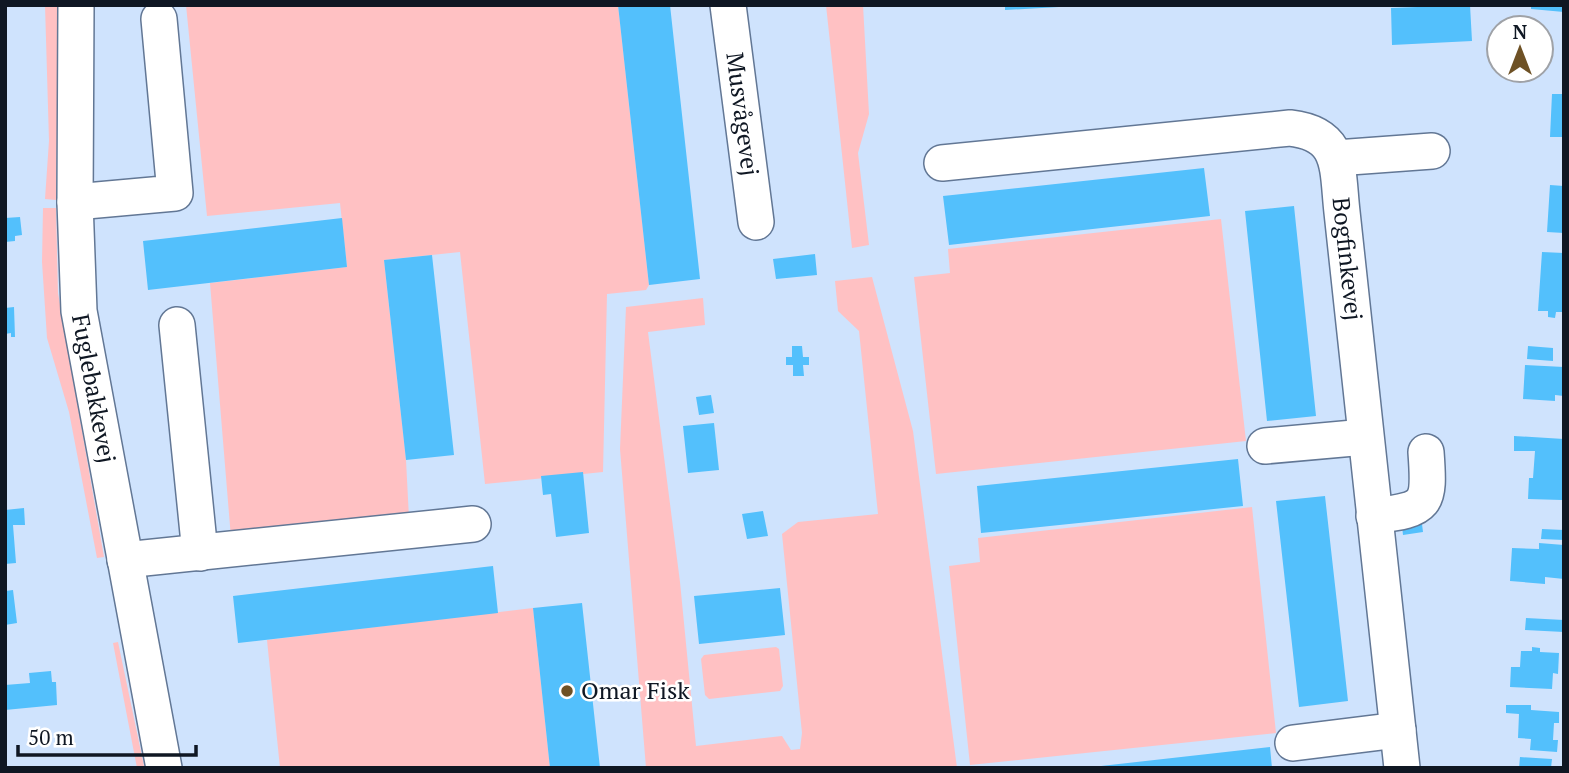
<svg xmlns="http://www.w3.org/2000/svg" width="1569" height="773" viewBox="0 0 1569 773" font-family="'PT Serif',serif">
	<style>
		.green { fill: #ffc1c3 }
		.building { fill: #53c0fc }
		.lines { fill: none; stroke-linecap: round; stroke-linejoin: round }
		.minor-casing { stroke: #627795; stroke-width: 38 }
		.minor { stroke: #fff; stroke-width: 35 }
		.poi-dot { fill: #6e5125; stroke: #fff; stroke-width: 2.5 }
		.labels { text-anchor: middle; stroke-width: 5; stroke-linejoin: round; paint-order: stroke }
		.street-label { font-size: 24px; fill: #0f1723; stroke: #fff }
		.poi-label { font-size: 24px; fill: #0f1723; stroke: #fff; text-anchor: start }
	</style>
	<rect width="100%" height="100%" fill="#cfe3fd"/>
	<path class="green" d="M45,5H59L56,200L45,199L49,141Z
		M186,5H618L649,285L646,290L607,294L603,472L485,484L460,252L384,260L406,460L409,518L231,538L210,283L347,267L340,203L207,216Z
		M826,5H863L869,114L858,153L869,245L852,248Z
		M43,208H56L58,293L104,557L97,558L69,412L47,338L42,262Z
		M1221,219L1246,441L936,474L914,277L950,273L948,249Z
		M872,277L913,431L957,768H646L620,449L626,307L703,298L705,325L648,332L680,582L696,746L782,736L791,750L800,749L802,733L782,534L798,522L878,514L859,331L838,311L835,281Z
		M1252,507L1276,733L970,765L949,566L980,562L978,538Z
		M533,608L550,768H280L267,640Z
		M118,642L144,766L137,768L113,643Z
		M776,647L779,649L783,686L780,691L709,699L705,695L701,659L704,655Z"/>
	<path class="building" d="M618,5H670L700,279L649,285Z
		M1005,5H1059V7L1005,10Z
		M1470,5L1472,41L1392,45L1391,8Z
		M1531,5H1564V12L1531,9Z
		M1552,94H1564L1563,137H1550Z
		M1204,168L1210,216L949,245L943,196Z
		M1550,185L1564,186V233L1547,232Z
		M1294,206L1316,416L1267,421L1245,211Z
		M20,217L22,235L15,236V241L5,242V218Z
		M342,218L347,267L148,290L143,241Z
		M1542,252L1564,253V312H1556L1555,318L1548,317V311H1538Z
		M815,254L817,275L776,279L773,259Z
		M432,255L454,455L406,460L384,260Z
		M14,307L15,337H11V333L5,334V308Z
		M792,346H802L803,357H809V365H803L804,376H793V365H786V357H792Z
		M1528,346L1553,348V361L1527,359Z
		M1525,365L1564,367V396L1555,395V401L1523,399Z
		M711,395L714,413L699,415L696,397Z
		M714,423L719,470L688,473L683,426Z
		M1514,436L1564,439L1562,500L1528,499L1529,478H1533L1535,451H1514Z
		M1238,459L1243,506L981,533L977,486Z
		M583,472L589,533L556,537L551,494L543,495L541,476Z
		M1325,496L1348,701L1299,707L1276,501Z
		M24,508L25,525H13L16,563L5,564V510Z
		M763,511L768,536L747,539L742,514Z
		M1422,524L1423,532L1403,535L1402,526Z
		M1542,529L1564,530V540L1541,539Z
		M1539,543L1564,545V579L1545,577V584L1510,581L1512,548L1539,549Z
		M493,566L498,613L238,643L233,596Z
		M780,588L785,635L699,644L694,596Z
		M13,590L17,623L5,625V591Z
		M582,603L600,768H550L533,608Z
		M1526,618L1564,620V632L1525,630Z
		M1532,647L1540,648V652L1559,653L1558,674L1553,673L1552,689L1510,687L1511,667H1520L1521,651H1532Z
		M51,671L52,682H56L57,705L5,710V685L30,683L29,673Z
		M1506,705H1531V710L1559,712V723H1554L1553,740H1558L1557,752L1530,750L1531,739L1518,738L1519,714L1506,713Z
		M1270,747L1272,768H1101V766Z
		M1520,757L1552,759L1551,768H1519Z"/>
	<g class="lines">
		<defs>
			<g id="minor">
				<path id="s1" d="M76,5L75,202L79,311L164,768"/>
				<path id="s2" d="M728,5L756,222"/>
				<path d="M1336,158L1432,151"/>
				<path id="s3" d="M942,163L1290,128C1343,134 1337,168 1342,212L1402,768"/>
				<path d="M75,202L175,193L159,19"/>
				<path d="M177,325L200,553"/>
				<path d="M1265,446L1365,437"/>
				<path d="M1374,516C1428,509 1430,506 1426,452"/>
				<path d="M125,560L473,524"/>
				<path d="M1293,743L1398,730"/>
			</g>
		</defs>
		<use href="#minor" class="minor-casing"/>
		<use href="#minor" class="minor"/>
	</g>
	<circle class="poi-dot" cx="567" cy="691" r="7"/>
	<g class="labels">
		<g class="street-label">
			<text dy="8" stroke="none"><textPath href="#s2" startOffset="110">Musvågevej</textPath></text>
			<text dy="8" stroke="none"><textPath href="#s3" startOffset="509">Bogfinkevej</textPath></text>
			<text dy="8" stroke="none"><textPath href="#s1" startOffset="385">Fuglebakkevej</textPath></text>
		</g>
		<g class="poi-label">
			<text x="581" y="699">Omar Fisk</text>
		</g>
	</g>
	<rect width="1569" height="773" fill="none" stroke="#0f1723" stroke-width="14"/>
	<g transform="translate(1520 49)"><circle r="33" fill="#ffffff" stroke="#9fa2a7" stroke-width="2"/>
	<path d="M0-5L12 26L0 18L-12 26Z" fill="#6e5125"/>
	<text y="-10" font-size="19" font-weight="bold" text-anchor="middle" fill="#0f1723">N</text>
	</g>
	<path d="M18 745v10h178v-10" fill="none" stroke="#0f1723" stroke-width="3.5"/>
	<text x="28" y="745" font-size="21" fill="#0f1723" stroke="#ffffff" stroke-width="5" paint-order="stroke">50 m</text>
</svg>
